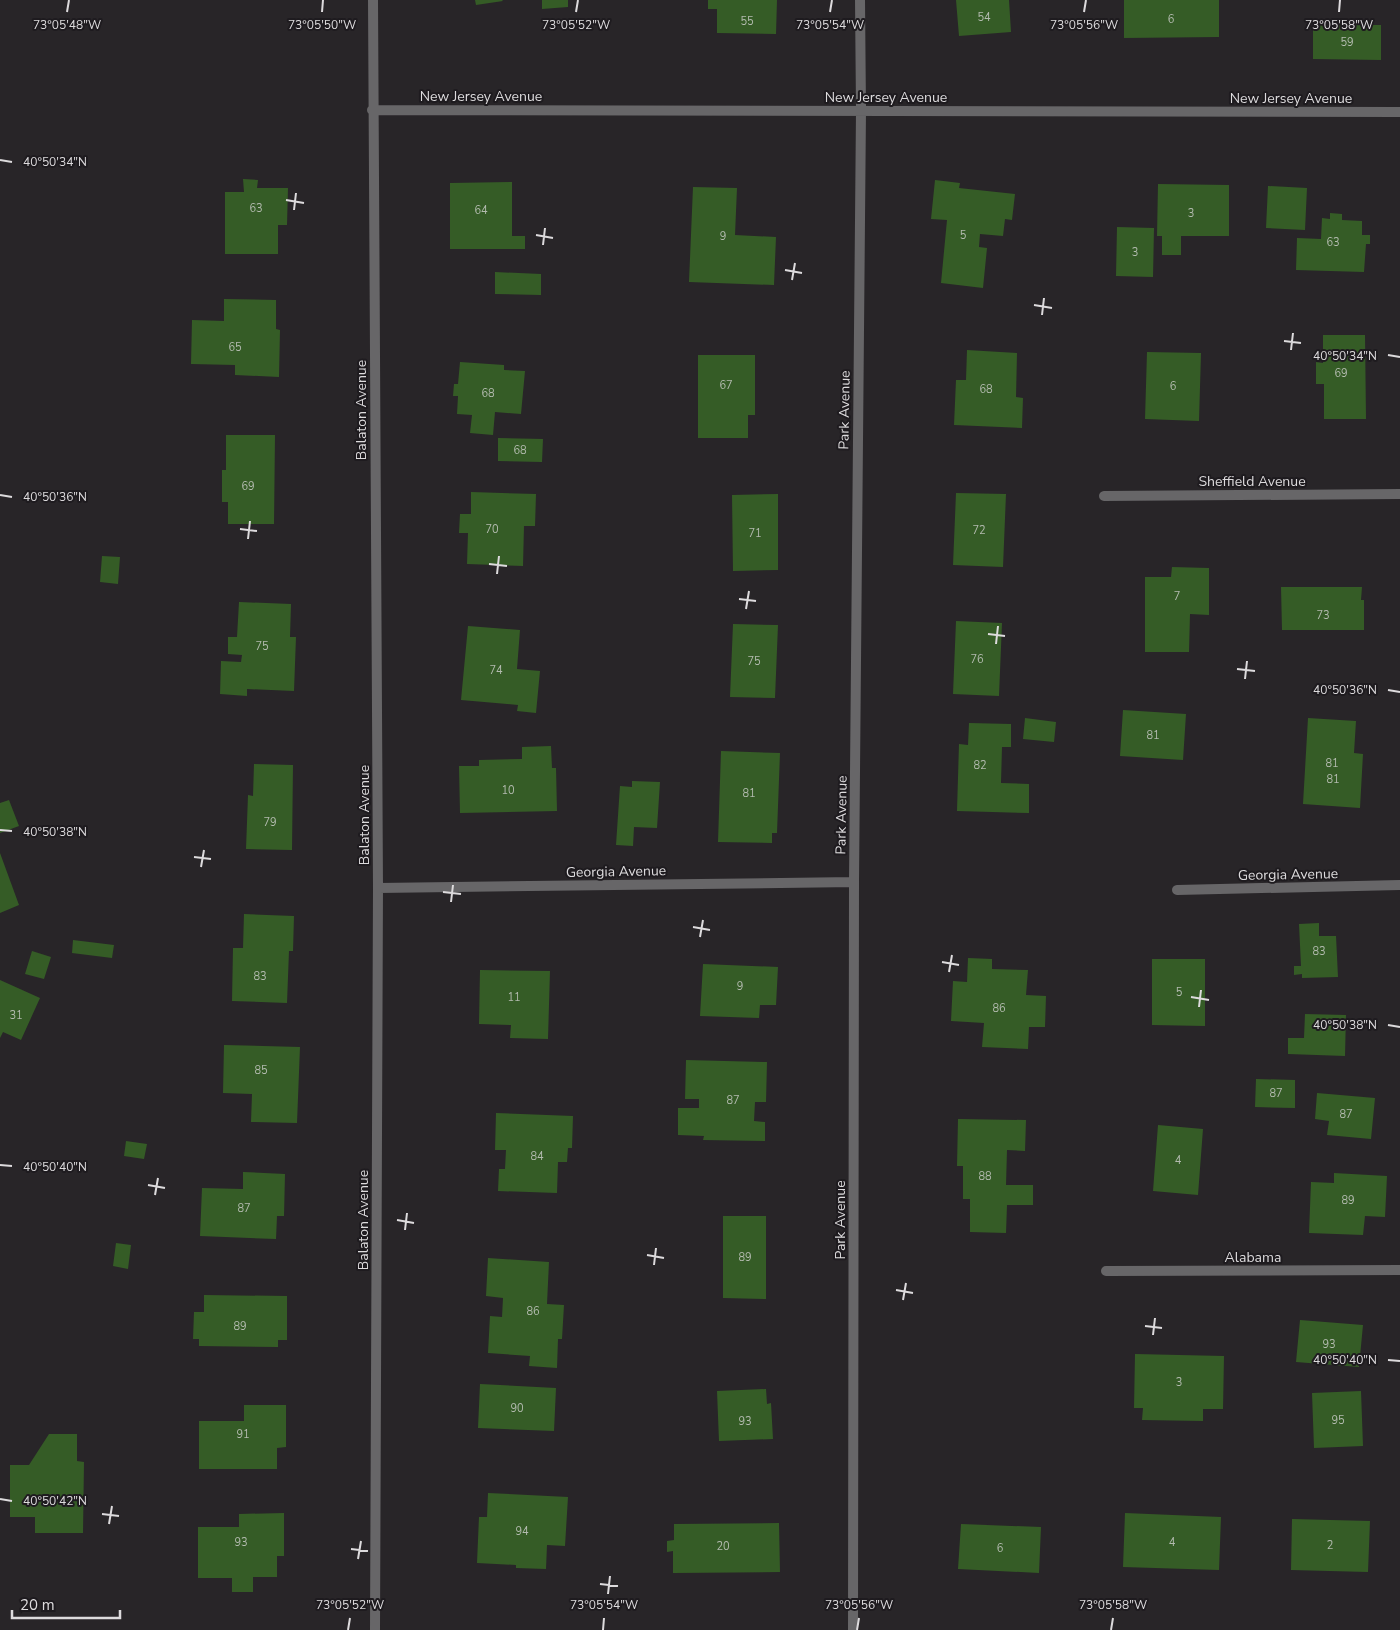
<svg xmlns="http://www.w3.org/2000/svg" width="1400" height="1630" viewBox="0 0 1400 1630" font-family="'Nunito Sans',sans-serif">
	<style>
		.building { fill: #355c26 }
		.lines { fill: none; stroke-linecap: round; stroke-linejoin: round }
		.minor { stroke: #676668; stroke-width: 10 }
		.ticks { fill: none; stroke: #dddbdd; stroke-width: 2 }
		.labels { text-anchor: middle; stroke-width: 4; stroke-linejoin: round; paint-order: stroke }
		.number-label { font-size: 11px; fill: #b3bbaf }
		.street-label { font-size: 14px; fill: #dddbdd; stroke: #1e1b1f }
		.ticks-label { font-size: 12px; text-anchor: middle; fill: #dddbdd; stroke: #1e1b1f; stroke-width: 4; stroke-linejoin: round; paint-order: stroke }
	</style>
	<rect width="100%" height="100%" fill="#282528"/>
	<path class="building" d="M475,0H502L503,1L476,5Z
		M542,0H568V7L542,9Z
		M708,0H777L776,34L717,33V9H708Z
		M956,0H1009L1011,32L959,36Z
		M1124,0H1219V37L1124,38Z
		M1313,25H1381V60L1313,59Z
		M243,179L258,180L257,188H288L287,225H278V254H225V192H244Z
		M935,180L960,183L959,188L1015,194L1012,220L1005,219L1003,236L980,234L979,247L987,248L983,288L941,283L947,220L931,219Z
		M512,182V236H525V249H450V183Z
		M1158,184L1229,185V236H1181V255H1162V236H1157Z
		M1268,186L1307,188L1305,230L1266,228Z
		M693,187L737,188L735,235L776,237L774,285L689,282Z
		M1330,213L1342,214V220L1362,221V235H1370V244H1366L1364,272L1296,270L1297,238L1321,239L1322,218L1330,219Z
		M1117,227L1154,228L1153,277L1116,276Z
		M495,272L541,274V295L495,294Z
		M224,299L276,300V329L280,330L279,377L235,375V365L191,364L192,320L224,321Z
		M1323,335H1365L1366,419H1324V384H1316V362L1323,363Z
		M967,350L1017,353L1016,397L1023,398L1022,428L954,425L956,380H966Z
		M1147,352L1201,353L1199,421L1145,419Z
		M698,355H755V415H748V438H698Z
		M460,362L504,365V370L525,371L521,414L495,412L493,435L470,433L472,415L457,414L458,396H453L454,384H458Z
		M226,435H275L274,524H228V502H222V470H226Z
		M498,438L543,439L542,462L498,461Z
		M471,492L536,494L535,526H524L523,566L467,564L468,533H459L460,514H471Z
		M956,493L1006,494L1003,567L953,565Z
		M778,494V570L733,571L732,495Z
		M102,556L120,557L118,584L100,582Z
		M1172,567L1209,568V615L1190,614L1189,652H1145V577H1171Z
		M1281,587H1362L1361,600H1364V630H1282Z
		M239,602L291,604L290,637H296L294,691L247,689V696L220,694L221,661L241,662L242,655L228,654V637H237Z
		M956,621L1002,623L999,696L953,694Z
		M733,624L778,625L775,698L730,697Z
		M468,626L520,630L517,669L540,671L536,713L517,711L518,705L461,700Z
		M1123,710L1186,714L1183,760L1120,756Z
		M1025,718L1056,722L1054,742L1023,739Z
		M1308,718L1356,721L1354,753L1363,754L1360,808L1303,804Z
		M969,723L1011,724V747H1002L1001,783L1029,784V813L957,811L959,744L968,745Z
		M551,746L552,768H556L557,811L460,813L459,766H479V760L522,759V747Z
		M721,751L780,753L777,833H772V843L718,842Z
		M254,764L293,765L292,850L246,849L248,795L253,796Z
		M632,781L660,782L657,828L634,827L633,846L616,845L620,786L632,787Z
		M9,800L19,826L0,833V803Z
		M0,853L19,905L0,913Z
		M244,914L294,916L293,951H289L287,1003L232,1001L233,948H243Z
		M1319,923V936H1336L1338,977L1302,978V974L1294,975V966H1301L1299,924Z
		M73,940L114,945L112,958L72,953Z
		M32,951L51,957L44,979L25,974Z
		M968,958L992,959V969L1028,970L1026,995L1046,996L1045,1027H1029L1028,1049L982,1047L984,1023L951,1021L953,981L967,982Z
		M1152,959H1205V1026L1152,1025Z
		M703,964L778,967L776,1005H760L759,1018L700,1016Z
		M480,970L550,971L548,1039L510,1038L511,1025L479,1024Z
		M0,980L40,998L21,1040L3,1032L0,1038Z
		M1305,1014L1346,1015L1345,1056L1288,1054V1038H1304Z
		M224,1045L300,1047L297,1123L251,1122L252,1094L223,1093Z
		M686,1060L767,1062L766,1102H755L754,1121L765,1122V1141L703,1140L704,1136L678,1135V1108H699V1099H685Z
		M1256,1079L1295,1080V1108L1255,1107Z
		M1317,1093L1375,1098L1371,1139L1327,1135L1329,1121L1315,1119Z
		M496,1113L573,1116L572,1148H568L567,1162H558L557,1193L498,1191L499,1169H505L506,1150H495Z
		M958,1119L1026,1120L1025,1151L1007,1150L1006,1185H1033V1205H1007L1006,1233L970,1232V1199H963V1166H957Z
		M1158,1125L1203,1129L1198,1195L1153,1191Z
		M126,1141L147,1144L144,1159L124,1156Z
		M243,1172L285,1174L284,1216H277L276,1239L200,1236L202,1188L243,1189Z
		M1334,1173L1387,1176L1385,1217L1365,1216L1363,1235L1309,1233L1311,1182L1334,1183Z
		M723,1216H766V1299L723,1298Z
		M116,1243L131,1245L128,1269L113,1266Z
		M488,1258L549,1262L547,1304L564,1305L562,1339H558L557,1368L529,1366L530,1356L488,1353L490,1316L502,1317L503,1298L486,1296Z
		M204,1295L287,1296V1340H278V1347L199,1346V1339H193L194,1312H204Z
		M1300,1320L1363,1325L1359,1367L1296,1362Z
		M1135,1354L1224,1356L1223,1409H1203V1421L1142,1420L1143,1408H1134Z
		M480,1384L556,1388L554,1431L478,1428Z
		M766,1389L767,1404L771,1403L773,1439L719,1441L717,1391Z
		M1361,1391L1363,1446L1314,1448L1312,1393Z
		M244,1405H286V1447L277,1448V1469H199V1421H244Z
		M49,1434H77V1461L84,1462L83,1533H35V1517H10V1465H29Z
		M488,1493L568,1497L565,1546L547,1545L546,1569L516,1568V1565L477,1563L479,1517H487Z
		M284,1513V1556H277V1577H253V1592H232V1578H198V1527H239V1514Z
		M1125,1513L1221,1517L1219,1570L1123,1567Z
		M1292,1519L1370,1521L1368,1572L1291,1570Z
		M779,1523L780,1572L673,1573V1551L667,1552V1541L674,1540V1524Z
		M961,1524L1041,1527L1039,1573L958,1569Z"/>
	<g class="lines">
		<path class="minor" d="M373,0L378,888L375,1630
			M372,110L1400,112
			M1104,496L1400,494
			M378,888L854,882
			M1177,890L1400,885
			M1106,1271L1400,1270
			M853,1630L854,882L861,110L860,0"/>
	</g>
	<path class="ticks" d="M67,12L69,0M322,12L323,0M576,12L578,0M830,12L832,0M1084,12L1086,0M1339,12L1340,0M0,160L12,162M286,200L304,203M294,210L296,193M536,235L553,238M543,245L545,228M785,270L802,273M792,280L795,263M1034,305L1052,308M1042,315L1044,298M1284,341L1301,343M1291,350L1293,333M1388,355L1400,357M0,495L12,497M240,529L257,531M248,539L250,521M489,564L507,566M497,574L499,556M739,599L756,601M746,609L749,591M988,634L1005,636M996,644L998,626M1237,669L1255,671M1245,679L1247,661M1388,690L1400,692M0,830L12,831M194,857L211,859M201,867L204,850M443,892L461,894M451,902L453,885M693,927L710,930M700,937L703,920M942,962L959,965M949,972L952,955M1191,997L1209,1000M1199,1007L1201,990M1388,1025L1400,1027M0,1165L12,1166M148,1185L165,1188M155,1195L158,1178M397,1220L414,1223M405,1230L407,1213M647,1255L664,1258M654,1265L656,1248M896,1290L913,1293M903,1300L906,1283M1145,1326L1162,1328M1153,1335L1155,1318M1388,1360L1400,1361M0,1499L12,1501M102,1514L119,1516M109,1524L112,1506M351,1549L368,1551M358,1559L361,1541M600,1584L618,1586M608,1594L610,1576M348,1630L350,1618M603,1630L604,1618M857,1630L859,1618M1111,1630L1113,1618"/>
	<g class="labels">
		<g class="number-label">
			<text x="984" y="21">54</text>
			<text x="1171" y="23">6</text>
			<text x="747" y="25">55</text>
			<text x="1347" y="46">59</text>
			<text x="256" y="212">63</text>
			<text x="481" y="214">64</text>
			<text x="1191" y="217">3</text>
			<text x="963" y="239">5</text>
			<text x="723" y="240">9</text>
			<text x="1333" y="246">63</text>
			<text x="1135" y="256">3</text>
			<text x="235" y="351">65</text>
			<text x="1341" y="377">69</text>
			<text x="726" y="389">67</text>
			<text x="1173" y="390">6</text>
			<text x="986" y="393">68</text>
			<text x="488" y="397">68</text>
			<text x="520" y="454">68</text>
			<text x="248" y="490">69</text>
			<text x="492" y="533">70</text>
			<text x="979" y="534">72</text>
			<text x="755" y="537">71</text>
			<text x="1177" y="600">7</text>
			<text x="1323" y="619">73</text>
			<text x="262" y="650">75</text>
			<text x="977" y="663">76</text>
			<text x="754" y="665">75</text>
			<text x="496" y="674">74</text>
			<text x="1153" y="739">81</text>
			<text x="1332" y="767">81</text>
			<text x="980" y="769">82</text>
			<text x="1333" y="783">81</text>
			<text x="508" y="794">10</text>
			<text x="749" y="797">81</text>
			<text x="270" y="826">79</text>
			<text x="1319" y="955">83</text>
			<text x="260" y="980">83</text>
			<text x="740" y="990">9</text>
			<text x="1179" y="996">5</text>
			<text x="514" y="1001">11</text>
			<text x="999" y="1012">86</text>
			<text x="16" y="1019">31</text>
			<text x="261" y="1074">85</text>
			<text x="1276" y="1097">87</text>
			<text x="733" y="1104">87</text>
			<text x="1346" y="1118">87</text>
			<text x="537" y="1160">84</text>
			<text x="1178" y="1164">4</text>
			<text x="985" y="1180">88</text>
			<text x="1348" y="1204">89</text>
			<text x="244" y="1212">87</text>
			<text x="745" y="1261">89</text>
			<text x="533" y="1315">86</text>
			<text x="240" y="1330">89</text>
			<text x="1329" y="1348">93</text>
			<text x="1179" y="1386">3</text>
			<text x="517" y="1412">90</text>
			<text x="1338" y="1424">95</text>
			<text x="745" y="1425">93</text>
			<text x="243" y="1438">91</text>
			<text x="522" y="1535">94</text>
			<text x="241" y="1546">93</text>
			<text x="1172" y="1546">4</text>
			<text x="1330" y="1549">2</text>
			<text x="723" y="1550">20</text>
			<text x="1000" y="1552">6</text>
		</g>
		<g class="street-label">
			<text x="481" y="101">New Jersey Avenue</text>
			<text x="886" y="102">New Jersey Avenue</text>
			<text x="1291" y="103">New Jersey Avenue</text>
			<text transform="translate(361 410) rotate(-90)" y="5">Balaton Avenue</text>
			<text transform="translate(844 410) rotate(-89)" y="5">Park Avenue</text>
			<text x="1252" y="486">Sheffield Avenue</text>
			<text transform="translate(364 815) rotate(-90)" y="5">Balaton Avenue</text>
			<text transform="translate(841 815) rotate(-89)" y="5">Park Avenue</text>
			<text transform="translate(616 871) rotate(-1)" y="5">Georgia Avenue</text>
			<text transform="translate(1288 874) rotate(-1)" y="5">Georgia Avenue</text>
			<text transform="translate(363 1220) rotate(-90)" y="5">Balaton Avenue</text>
			<text transform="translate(840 1220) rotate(-90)" y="5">Park Avenue</text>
			<text x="1253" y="1262">Alabama</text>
		</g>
	</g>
	<g class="ticks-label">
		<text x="67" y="29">73°05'48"W</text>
		<text x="322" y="29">73°05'50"W</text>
		<text x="576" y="29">73°05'52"W</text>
		<text x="830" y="29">73°05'54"W</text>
		<text x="1084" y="29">73°05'56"W</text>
		<text x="1339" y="29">73°05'58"W</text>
		<text x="55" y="166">40°50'34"N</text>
		<text x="1345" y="360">40°50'34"N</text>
		<text x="55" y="501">40°50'36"N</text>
		<text x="1345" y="694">40°50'36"N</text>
		<text x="55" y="836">40°50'38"N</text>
		<text x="1345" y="1029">40°50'38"N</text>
		<text x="55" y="1171">40°50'40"N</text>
		<text x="1345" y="1364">40°50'40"N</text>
		<text x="55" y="1505">40°50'42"N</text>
		<text x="350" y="1609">73°05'52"W</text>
		<text x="604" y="1609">73°05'54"W</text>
		<text x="859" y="1609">73°05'56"W</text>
		<text x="1113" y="1609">73°05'58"W</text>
	</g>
	<path d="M12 1610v8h108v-8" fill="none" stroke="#dddbdd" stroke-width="2.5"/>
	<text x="20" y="1610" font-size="15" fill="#dddbdd" stroke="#1e1b1f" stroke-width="4" paint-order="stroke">20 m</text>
</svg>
